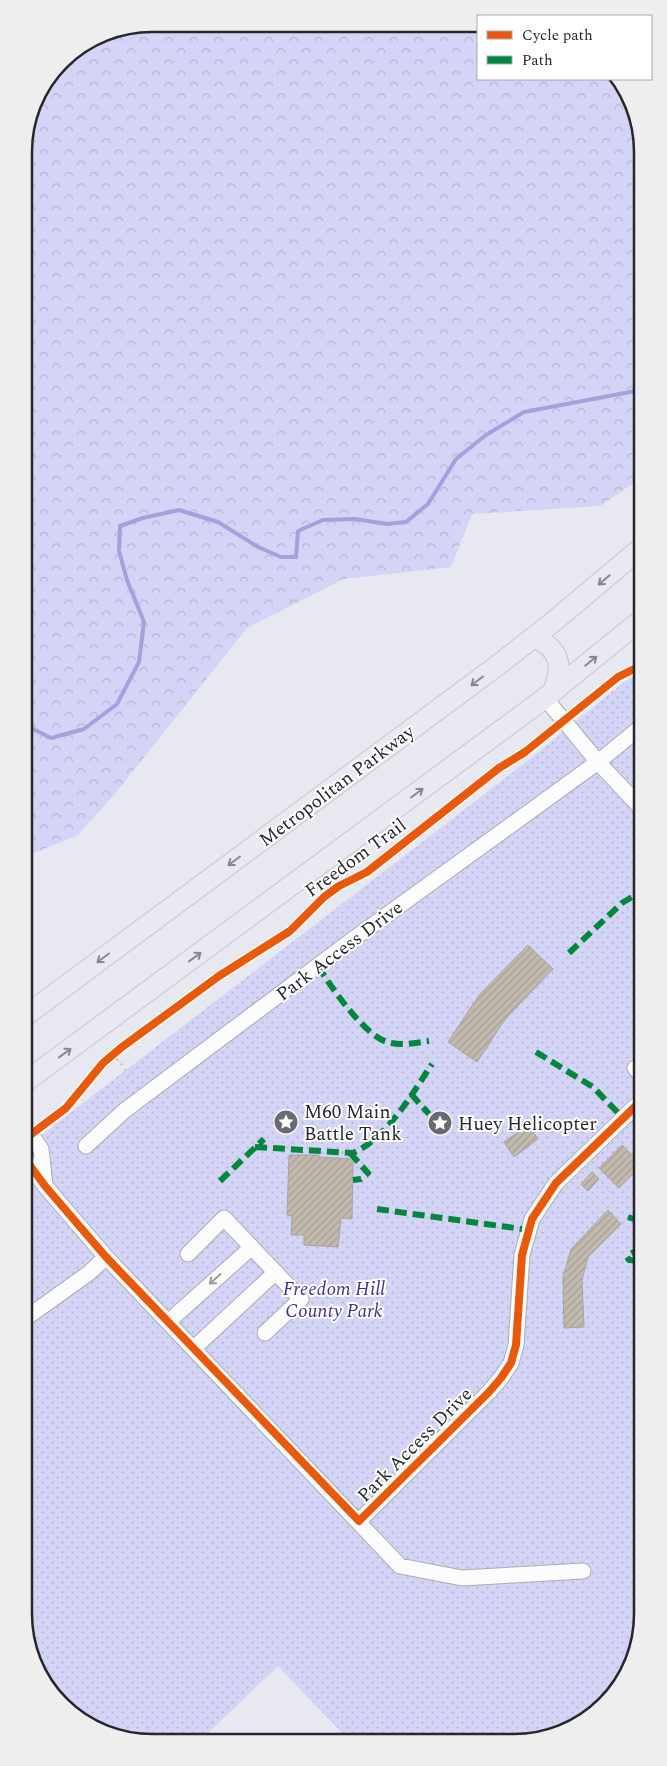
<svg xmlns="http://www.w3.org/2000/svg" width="667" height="1766" viewBox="0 0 667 1766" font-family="Spectral,serif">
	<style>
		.forest { fill: url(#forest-crowns) }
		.park { fill: url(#park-dots) }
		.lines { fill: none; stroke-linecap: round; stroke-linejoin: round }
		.stream { stroke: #a4a1dc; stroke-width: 4 }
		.building { fill: url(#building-hatch); stroke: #a5a4a5 }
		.minor-casing { stroke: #acacb2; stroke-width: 17 }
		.major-casing { stroke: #c7c7cb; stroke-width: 22 }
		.path { stroke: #cacacd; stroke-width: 2.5; stroke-dasharray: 2.5 4; stroke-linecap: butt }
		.minor { stroke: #fcfcfd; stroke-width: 15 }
		.major { stroke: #eae9f1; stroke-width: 20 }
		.quiet { stroke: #00873e; stroke-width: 6; stroke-dasharray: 12 6; stroke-linecap: butt }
		.cycleway-casing { stroke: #fff; stroke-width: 11 }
		.cycleway { stroke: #e8590c; stroke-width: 8 }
		.oneway { stroke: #88888e }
		.oneway2 { stroke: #9c9c9f }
		.labels { text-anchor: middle; stroke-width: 4; stroke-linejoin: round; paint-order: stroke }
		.street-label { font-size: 19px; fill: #26262c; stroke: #fff }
		.poi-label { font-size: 19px; fill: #26262c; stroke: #fff; text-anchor: start }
		.park-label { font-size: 19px; font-style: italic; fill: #413190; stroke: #fff }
		.rim { fill: none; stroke: #26262c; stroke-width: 2.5 }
	</style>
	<defs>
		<pattern id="forest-crowns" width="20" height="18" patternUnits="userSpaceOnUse" patternTransform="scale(1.25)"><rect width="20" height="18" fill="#d4d4f6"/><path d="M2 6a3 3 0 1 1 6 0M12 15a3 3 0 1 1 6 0" fill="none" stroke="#b6b6d3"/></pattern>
		<pattern id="park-dots" width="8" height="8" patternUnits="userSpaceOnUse" patternTransform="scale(1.25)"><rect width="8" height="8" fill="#d4d4f6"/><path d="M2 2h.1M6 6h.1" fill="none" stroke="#b6b6d3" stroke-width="1.8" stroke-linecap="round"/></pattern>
		<pattern id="building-hatch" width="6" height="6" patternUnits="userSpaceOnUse" patternTransform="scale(1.25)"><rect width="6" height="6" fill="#c3baad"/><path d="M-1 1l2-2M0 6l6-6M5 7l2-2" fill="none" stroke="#a7a095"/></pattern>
	</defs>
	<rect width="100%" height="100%" fill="#e8e8f0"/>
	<path class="forest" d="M153,24L478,26V79H615L641,127V478L600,506L472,514L451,567L343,579L247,628L114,795L78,835L25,857V542L26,540L25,538L24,144L37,96L68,56L104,33Z"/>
	<path class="park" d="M642,671L643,1621L634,1662L611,1698L579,1725L540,1740H349L278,1666L201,1740H128L62,1705L26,1639V1147L530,759L624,682Z"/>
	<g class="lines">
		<path class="stream" d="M25,725L51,738L84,729L117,704L139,662L144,622L127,580L119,551L120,526L143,518L179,510L218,522L258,547L281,557H296L298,531L323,520L355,519L387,524L406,522L428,504L456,459L486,435L524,412L641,390"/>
	</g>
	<path class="building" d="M528,945L553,969L506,1018L477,1062L448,1042L480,994Z
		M528,1125L538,1139L514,1157L504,1142Z
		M622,1145L642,1165L619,1188L599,1168Z
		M289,1155H319V1157L350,1159L353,1162L352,1219L341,1218L338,1247L304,1245V1235H291L292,1216L287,1215Z
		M592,1172L599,1179L588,1191L581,1184Z
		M608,1210L621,1224L588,1257L582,1280L584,1327L564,1328L563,1277L571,1249Z"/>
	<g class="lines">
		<defs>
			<path id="minor" d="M545,698L598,762L642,809
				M635,1068L642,1077
				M26,1127L41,1149L45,1185
				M86,1146L124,1111L348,943L598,762L642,726
				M26,1160L45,1186L106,1257L400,1566L462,1578L583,1571
				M188,1254L224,1218L301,1299L265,1333
				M26,1318L89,1273L106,1257
				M168,1322L252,1247
				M194,1348L276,1272
				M359,1521L489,1392L501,1378L511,1363L516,1345L522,1255L532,1219L556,1183L642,1100"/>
			<path id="major" d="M534,637C560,649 564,666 553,691
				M25,1016L498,665L553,622L641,548
				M25,1082L545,698L641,620"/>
		</defs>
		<use href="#minor" class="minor-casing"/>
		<use href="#major" class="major-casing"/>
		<path class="path" d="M112,1054L122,1065L135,1085"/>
		<use href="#minor" class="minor"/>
		<use href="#major" class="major"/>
		<path class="quiet" d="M569,953L622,903L642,891
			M318,966C331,987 364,1035 387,1042C401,1046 415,1043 429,1041
			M536,1052L593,1087L623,1118
			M411,1094L429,1114
			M255,1147L353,1153C387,1138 412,1094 432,1064
			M350,1153L368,1173L361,1179L353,1180
			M220,1181L264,1139
			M377,1209L522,1229
			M628,1217L637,1220L642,1213
			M642,1248L628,1255L627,1257L629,1260L642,1261"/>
		<defs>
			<path id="cycleway" d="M26,1138L66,1108L103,1063L122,1047L219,976L290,931L324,897L339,886L367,872L499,768L525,752L618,677L642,665
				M26,1160L45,1186L106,1257L359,1521L489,1392L501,1378L511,1363L516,1345L522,1255L532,1219L556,1183L642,1100"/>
		</defs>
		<use href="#cycleway" class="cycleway-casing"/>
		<use href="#cycleway" class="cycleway"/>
	</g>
	<defs><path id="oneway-shaft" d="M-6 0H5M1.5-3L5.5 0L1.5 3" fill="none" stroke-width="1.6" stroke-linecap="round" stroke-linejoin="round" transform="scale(1.25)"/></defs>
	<g class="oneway">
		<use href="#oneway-shaft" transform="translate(604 580) rotate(140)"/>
		<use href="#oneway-shaft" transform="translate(591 661) rotate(-39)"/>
		<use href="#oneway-shaft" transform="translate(477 681) rotate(143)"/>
		<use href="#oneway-shaft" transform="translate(417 793) rotate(-37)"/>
		<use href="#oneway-shaft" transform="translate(234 861) rotate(143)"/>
		<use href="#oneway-shaft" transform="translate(195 957) rotate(-36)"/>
		<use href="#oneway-shaft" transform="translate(103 958) rotate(143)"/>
		<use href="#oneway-shaft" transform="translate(65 1053) rotate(-36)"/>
	</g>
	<use class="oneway2" href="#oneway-shaft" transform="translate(215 1279) rotate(138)"/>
	<defs>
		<symbol id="sight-disc" viewBox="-11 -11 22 22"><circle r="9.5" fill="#6a6a71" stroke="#fff"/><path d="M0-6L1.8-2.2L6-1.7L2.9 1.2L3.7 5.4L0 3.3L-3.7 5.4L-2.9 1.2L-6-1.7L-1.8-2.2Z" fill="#fff"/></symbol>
	</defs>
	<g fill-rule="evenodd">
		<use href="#sight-disc" x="272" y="1108" width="28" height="28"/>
		<use href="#sight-disc" x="426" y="1109" width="28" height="28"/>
	</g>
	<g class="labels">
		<g class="street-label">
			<text transform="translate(336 785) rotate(-37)" y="7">Metropolitan Parkway</text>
			<text transform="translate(355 857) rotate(-36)" y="7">Freedom Trail</text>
			<text transform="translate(339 950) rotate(-37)" y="7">Park Access Drive</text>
			<text transform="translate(414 1444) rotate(-45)" y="7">Park Access Drive</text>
		</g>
		<g class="poi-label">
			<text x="304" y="1118">M60 Main<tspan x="304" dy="22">Battle Tank</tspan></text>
			<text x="458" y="1130">Huey Helicopter</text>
		</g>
		<g class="park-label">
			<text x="334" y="1295">Freedom Hill<tspan x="334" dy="22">County Park</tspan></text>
		</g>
	</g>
	<path d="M0 0H667V1766H0ZM152 32H514A120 120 0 0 1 634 152V1614A120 120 0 0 1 514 1734H152A120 120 0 0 1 32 1614V152A120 120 0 0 1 152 32Z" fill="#eee" fill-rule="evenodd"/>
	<path class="rim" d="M152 32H514A120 120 0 0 1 634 152V1614A120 120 0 0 1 514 1734H152A120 120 0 0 1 32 1614V152A120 120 0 0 1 152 32Z"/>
	<rect x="477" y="15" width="175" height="65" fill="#ffffff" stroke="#a8a8ab"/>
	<rect x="487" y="31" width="25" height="8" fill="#e8590c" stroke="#a8a8ab"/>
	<text x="522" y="40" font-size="15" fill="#26262c">Cycle path</text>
	<rect x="487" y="56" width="25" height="8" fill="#00873e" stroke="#a8a8ab"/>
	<text x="522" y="65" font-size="15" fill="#26262c">Path</text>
</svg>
